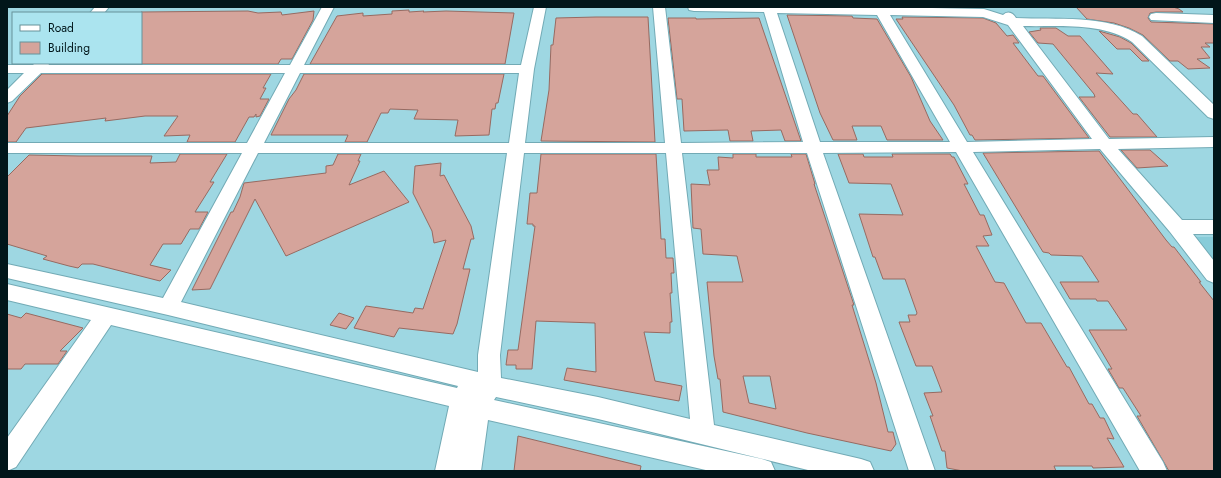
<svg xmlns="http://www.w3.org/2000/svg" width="1221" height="478" viewBox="0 0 1221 478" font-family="Jost,sans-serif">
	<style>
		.built { fill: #88ccd9 }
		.building { fill: #d5a49b; stroke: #976a61; fill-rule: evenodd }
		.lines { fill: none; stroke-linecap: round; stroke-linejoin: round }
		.minor-casing { stroke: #72aab5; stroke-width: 2 }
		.minor { fill: #fff; fill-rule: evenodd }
	</style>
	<rect width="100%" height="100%" fill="#9ed7e2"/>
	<path class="built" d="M1189,237H1214V268Z"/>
	<path class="building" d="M1076,7H1173L1179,9L1183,12H1156L1150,13L1148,18L1151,22L1214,24V43H1205L1210,47H1201L1210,58L1197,59L1210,68L1188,69L1178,61H1170L1143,35L1129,28L1114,23L1087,19Z
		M409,10V12L424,11L423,12L446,11L514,13L505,64H310L337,16L363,13V16L392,14V11Z
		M248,11L258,13L281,12L282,15L314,11L313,20L292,59H281L278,64H140L141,12Z
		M787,15L852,16L853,18L877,19L911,77L930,121L943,140H887L881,126H852L857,140H833L820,113Z
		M596,17H648L655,142L541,141L549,90L551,45H553L556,18Z
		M902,17L983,18L996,23L1007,36L1013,35L1019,43H1013L1038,76H1043L1089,138L975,140L972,135H970L954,105L896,19H903Z
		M668,18H696V19L759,18L801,141H785L781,130L751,131L753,141H730L728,130L684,131L682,99H677Z
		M1040,28H1056L1068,36H1080L1113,74L1096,73L1133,114H1137L1157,137H1110L1079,97H1095L1094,94L1053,44L1038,43L1029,32L1041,30Z
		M1099,31L1120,37L1131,43L1149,61H1142L1130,49H1117Z
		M42,74H271L263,88H266L260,99H269L260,116L256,117V114L254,117H249L235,142H187L190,135L164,136L178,116H145L105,121L106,118L26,128L16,142H7V116L20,96Z
		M304,74H504L498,103H496L495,109H492L489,135L455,136L458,120L414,119L418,110L390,109L388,113H381L367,142H345L348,135H271L289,99L296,90Z
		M1121,150H1150L1168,166L1137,168Z
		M1099,151L1166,240L1172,247H1174L1201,282H1199L1214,301V471H1169L1137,416H1141L1123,388H1119L1108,369H1112L1089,330H1127L1108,301H1097L1096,299H1070L1060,282H1099L1082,256L1051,255L1049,253L1043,252L983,153Z
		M180,154H227L210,182H214L195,212H208L199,229H190L181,244H163L150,265L171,270L160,281L93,264H82L78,268L69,266L43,259L47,256L7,244V177L29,155L79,156H152L150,163L176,162Z
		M338,154H361L358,161H360L349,185L384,171L409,202L286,256L255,199L210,289L192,290L231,212H233L240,197L244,183L326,173V166L333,165Z
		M541,154H656L661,239H665L666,258H673L674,273H671L672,293H670L672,322H670V333L644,332L655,381L682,386L679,401L564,380L567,368L596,372L595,323L536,321L532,369H516V365H506L508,350H518L535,226H533V224H527L530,193H537Z
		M733,154H756V157H792L791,154H806L815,184H814L854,305H852L876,383L888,432H893L896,444L891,451L807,433L723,412L720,379H718L714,356L707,282H743L737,256L703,254L701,229L693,228L691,184L710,185L707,170H719L718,157L733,158ZM743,376H770L776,409L749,403Z
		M838,154H863L864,157H893L892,154H950L952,157H954L968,184H964L980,215H984L992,235L983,236L989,246H976L995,282L1004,283L1026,323H1041L1067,367H1069L1089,404H1092L1100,418H1104L1114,439L1107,438L1124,467L1093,468L1092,466H1054L1056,471H963L947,468L945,451H942L930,416H933L924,393L942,392L932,366H916L899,322H910L908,315H916L917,313L905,279H883L875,257H873L859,214L903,215L891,184L849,183Z
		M441,163L440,176L444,175L471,226L474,239H471L463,269H470L457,324L453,334L399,328L394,337L354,328L366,306L413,313L415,308L423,309L446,240L434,243L432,231L413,193L415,166Z
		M26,313L83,328L60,351H67L58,364H25L21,369H7V314L21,318Z
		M339,313L354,318L346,329L330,325Z
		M518,436L641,466L640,471H514Z"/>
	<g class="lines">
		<defs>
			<path id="minor" d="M95,7H109L104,13H90Z
				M322,7H334L304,65H521L534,7H546L534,69L525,143H665L653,7H665L681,143L803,142L764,12L694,11L689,10L688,7H880L984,9L1003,15C1008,10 1013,13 1016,18C1056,20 1107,14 1142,36L1214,105V119L1208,117L1132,42C1102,22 1058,27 1023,26L1109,139L1214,137V147L1118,149L1182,220H1214V234H1193L1214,261V283L1207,280L1170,232L1100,149L973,152L1163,462L1167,471H1140L956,152L823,153L935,471H909L807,153H682L714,425L861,459L870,462L874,471H812L598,419L496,397L494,400L762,459L771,462L775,471H710L488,420L481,471H435L449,406L111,325L16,467L7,471V438L91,320L7,300V284L457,388L458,386L168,315L7,278V264L163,298L242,153H7V143H247L285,73H41L12,101L7,103V90L24,73H7V65H33L35,63H48L49,65H290ZM777,13L877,15L950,142H820ZM890,15L983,17L1008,25L1092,139L967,142ZM300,73H519L509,143H264ZM258,153H507L478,355V372L181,302ZM524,153H666L690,419L598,397L501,378L500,355Z
				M1156,13L1214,15V23L1151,20L1149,17L1151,14Z"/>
		</defs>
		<use href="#minor" class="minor-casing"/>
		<use href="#minor" class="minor"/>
	</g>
	<rect width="1221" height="478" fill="none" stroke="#01161a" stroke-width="16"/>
	<rect x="12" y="12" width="130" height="52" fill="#abe4ef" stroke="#67929a"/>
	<rect x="20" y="25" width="20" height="6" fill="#ffffff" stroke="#67929a"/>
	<text x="48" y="32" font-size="12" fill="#01161a">Road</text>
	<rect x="20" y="42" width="20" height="12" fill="#d5a49b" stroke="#67929a"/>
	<text x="48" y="52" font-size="12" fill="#01161a">Building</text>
</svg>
